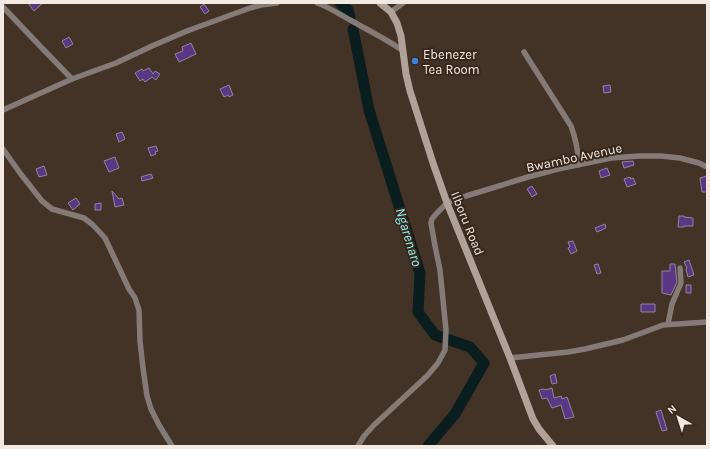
<svg xmlns="http://www.w3.org/2000/svg" width="710" height="449" viewBox="0 0 710 449" font-family="Karla,sans-serif">
	<style>
		.lines { fill: none; stroke-linecap: round; stroke-linejoin: round }
		.river { stroke: #0a1e1f; stroke-width: 11 }
		.building { fill: #5a3684; stroke: #8f879c }
		.street { stroke: #857b76; stroke-width: 5.5 }
		.secondary { stroke: #b1a299; stroke-width: 7 }
		.shop-dot { fill: #3f7fe0; stroke: #38281c; stroke-width: 1.5 }
		.labels { text-anchor: middle; stroke-width: 4; stroke-linejoin: round; paint-order: stroke }
		.poi-label { font-size: 13px; fill: #f4e9e1; stroke: #38281c; text-anchor: start }
		.street-label { font-size: 13px; fill: #f4e9e1; stroke: #38281c }
		.water-label { font-size: 14px; font-style: italic; fill: #8ef2f7; stroke: #38281c }
	</style>
	<rect width="100%" height="100%" fill="#433226"/>
	<g class="lines">
		<path class="river" d="M340,3L348,10L350,17
			M353,29L369,110L420,273L418,312L435,335L470,347L484,363L455,414L428,446"/>
	</g>
	<path class="building" d="M28,3H43L34,11Z
		M204,4L209,11L205,14L200,7Z
		M69,37L73,44L66,48L62,41Z
		M191,43L196,54L179,62L175,54L183,51L182,47Z
		M149,68L153,74L155,71L160,74L156,80L152,77L145,82L143,79L140,81L135,73L142,69L143,71Z
		M229,85L233,95L229,97L228,95L224,97L220,89Z
		M610,85L611,92L604,93L603,86Z
		M122,132L125,139L119,142L116,134Z
		M156,146L158,151L155,152L156,154L151,156L148,148Z
		M115,157L119,168L109,172L104,161Z
		M633,161L634,165L624,168L622,162Z
		M44,166L47,175L39,177L36,169Z
		M607,168L610,175L601,178L599,171Z
		M151,174L153,178L142,181L141,177Z
		M707,176V192H702L700,178Z
		M630,177L631,179L633,178L636,184L627,187L624,179Z
		M532,186L537,194L532,197L527,189Z
		M112,191L119,199L122,198L124,205L115,207Z
		M76,198L80,204L73,210L68,203Z
		M101,203V210H95V204Z
		M679,216H684V217L693,218V226H684V227H678Z
		M605,224L606,228L597,232L595,228Z
		M573,241L577,251L571,254L568,248L570,247L568,242Z
		M689,260L694,275L688,277L686,269L687,268L684,262Z
		M598,264L601,273L597,274L594,265Z
		M670,264H675L677,282L671,295L662,293V271H670Z
		M686,285H691V293H686Z
		M641,304H655V312H641Z
		M555,374L557,383L552,384L550,376Z
		M552,388L554,398L561,396L562,399L567,397L574,417L565,419L561,405L552,408L547,398L542,399L539,390L544,389L545,390Z
		M661,410L667,430L662,431L656,412Z"/>
	<g class="lines">
		<path class="street" d="M317,3C329,7 339,14 350,20C368,30 386,39 402,50
			M3,7L40,46L72,79
			M391,12L403,3
			M524,52L571,126C576,139 578,151 579,165
			M3,110L72,79L116,63L152,46L187,31L250,8L261,5L277,3
			M3,149L20,173L42,201L52,209L84,218L93,225L105,238L129,289L135,298L139,310L140,341L143,368L147,396L151,409L159,425L172,446
			M668,324L672,304L681,283L680,268
			M510,358L568,352L585,349L623,340L663,325L707,322
			M358,446L364,436L374,425L427,376L438,363L445,350L446,330L440,270L435,246L431,223L432,219L437,213L447,203L466,196L528,177L558,169L611,158L639,156H661L680,158L699,163L707,167"/>
		<path class="secondary" d="M380,3L391,12L397,23L401,36L406,74L410,91L433,163L447,203L510,358L533,419L539,429L553,446"/>
	</g>
	<circle class="shop-dot" cx="415" cy="61" r="4"/>
	<g class="labels">
		<g class="poi-label">
			<text x="423" y="59">Ebenezer<tspan x="423" dy="15">Tea Room</tspan></text>
		</g>
		<g class="street-label">
			<text transform="translate(574 157) rotate(-12)" y="5">Bwambo Avenue</text>
			<text transform="translate(468 223) rotate(68)" y="5">Ilboru Road</text>
		</g>
		<g class="water-label">
			<text transform="translate(409 237) rotate(73)" y="5">Ngarenaro</text>
		</g>
	</g>
	<rect width="710" height="449" fill="none" stroke="#f4e9e1" stroke-width="8"/>
	<g transform="translate(678 417) rotate(321)" stroke="#38281c" stroke-width="3" paint-order="stroke">
	<path d="M0-3L7 15L0 10L-7 15Z" fill="#f4e9e1"/>
	<text y="-6" font-size="11" font-weight="bold" text-anchor="middle" fill="#f4e9e1">N</text>
	</g>
</svg>
